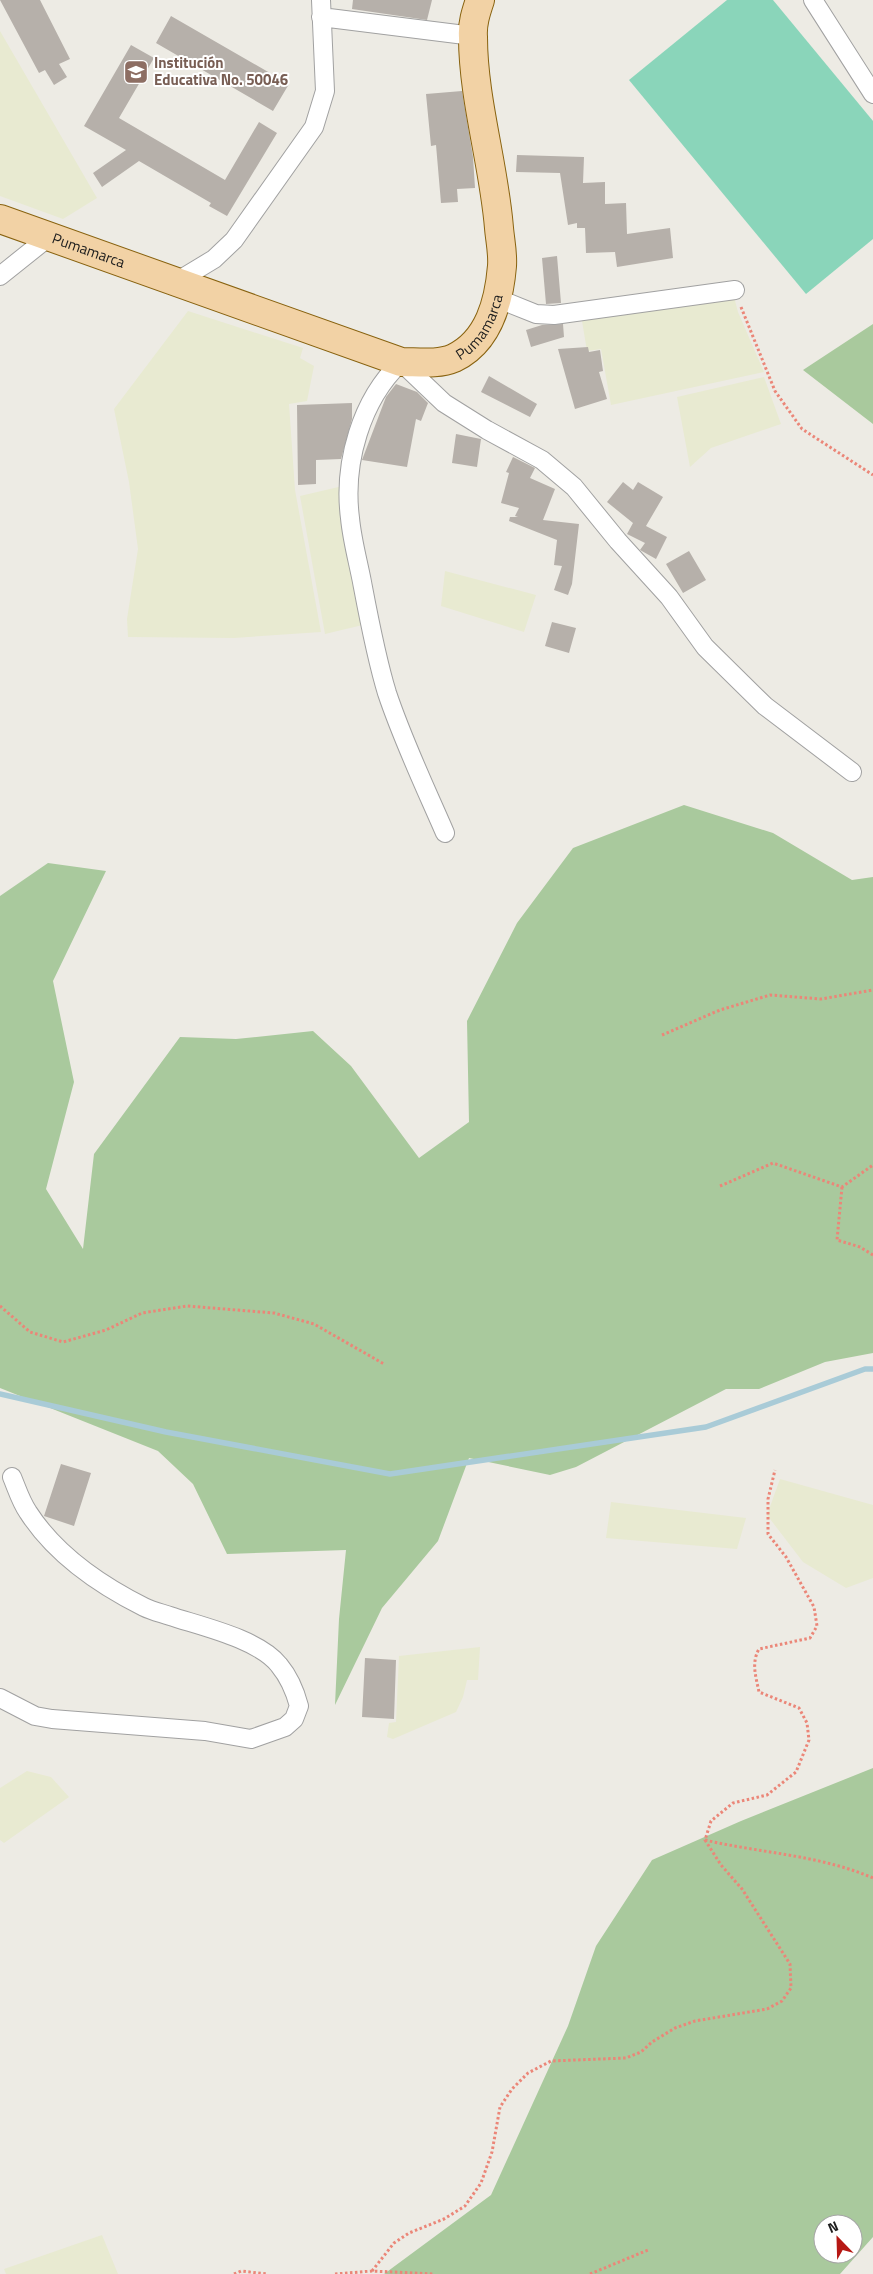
<svg xmlns="http://www.w3.org/2000/svg" width="873" height="2274" viewBox="0 0 873 2274" font-family="'Titillium Web',sans-serif">
	<style>
		.farmland { fill: #e8ead1 }
		.forest { fill: #a9c99d; fill-rule: evenodd }
		.pitch { fill: #8ad5ba }
		.lines { fill: none; stroke-linecap: round; stroke-linejoin: round }
		.stream { stroke: #a9cbd7; stroke-width: 5.5 }
		.building { fill: #b6b0aa }
		.minor-casing { stroke: #a1a1a1; stroke-width: 20 }
		.primary-casing { stroke: #88620f; stroke-width: 30 }
		.path { stroke: #eb8678; stroke-width: 3; stroke-dasharray: 2.5 2.5; stroke-linecap: butt }
		.minor { stroke: #fff; stroke-width: 18 }
		.primary { stroke: #f2d2a5; stroke-width: 28 }
		.labels { text-anchor: middle; stroke-width: 4; stroke-linejoin: round; paint-order: stroke }
		.education-label { font-size: 15px; font-weight: bold; fill: #785e54; stroke: #fff; text-anchor: start }
		.street-label { font-size: 15px; fill: #1d1d1d; stroke: #fff }
	</style>
	<rect width="100%" height="100%" fill="#edebe4"/>
	<path class="farmland" d="M0,31L97,198L63,219L0,196Z
		M733,293L738,312L764,372L611,405L601,349L587,351L582,321Z
		M188,311L303,348L300,358L314,366L307,401L289,404L295,490L321,632L234,638L128,637L127,619L138,549L129,482L114,409Z
		M764,377L781,424L711,448L690,467L677,397Z
		M347,485L371,623L325,634L300,496Z
		M445,571L536,595L524,632L441,606Z
		M780,1479L873,1505V1578L846,1588L803,1562L767,1515Z
		M611,1502L746,1518L737,1549L606,1538Z
		M480,1647L478,1680H467L463,1697L456,1712L393,1739L387,1737L389,1723L396,1722L399,1656Z
		M27,1771L51,1777L69,1797L4,1843L0,1840V1788Z
		M102,2235L118,2274H6L4,2269Z"/>
	<path class="forest" d="M873,324V424L803,370Z
		M684,805L773,833L852,880L873,877V1353L825,1362L759,1389H726L576,1467L550,1475L469,1458L438,1541L382,1608L335,1705L339,1619L346,1550L227,1554L193,1484L158,1451L0,1388V896L48,863L106,871L53,981L74,1082L46,1189L83,1249L94,1154L180,1037L236,1039L313,1031L351,1066L419,1158L469,1122L467,1021L517,923L573,848Z
		M873,1768V2237L840,2274H384L491,2195L568,2026L596,1946L652,1860L741,1821ZM823,2224H853V2254H823Z"/>
	<path class="pitch" d="M727,0H773L873,121V239L806,294L629,80Z"/>
	<g class="lines">
		<path class="stream" d="M0,1394L166,1432L390,1474L706,1427L865,1369H873"/>
	</g>
	<path class="building" d="M0,0H40L70,59L59,64L67,77L54,85L45,70L39,73Z
		M353,0H432L427,20L352,9Z
		M171,16L289,84L273,111L156,43Z
		M131,45L154,58L119,118L225,180L259,122L277,133L227,216L209,206L211,203L139,161L102,187L93,173L126,150L84,126Z
		M462,91L473,157L475,188L457,189L458,202L441,203L436,145L431,146L426,94Z
		M517,155L584,157L583,183L605,182V204L626,203L627,234L670,228L673,258L617,267L615,252L586,253L585,228H577V223L568,225L560,173L516,172Z
		M557,256L561,303L546,304L542,258Z
		M563,324L564,337L531,347L526,330L542,325Z
		M588,347L589,352L600,350L603,371L599,372L607,399L575,409L558,349Z
		M489,376L537,404L530,417L481,392Z
		M396,384L417,392L428,403L421,421L416,419L407,467L362,460L386,397Z
		M352,403V419L341,459L316,460V484L298,485L297,405Z
		M456,434L481,439L477,467L452,463Z
		M513,457L535,468L530,478L555,489L543,520L579,524L572,584L568,595L554,590L562,566L554,565L557,540L509,521L510,517H518L515,516L519,508L501,503L509,473L506,472Z
		M623,482L633,490L638,482L663,497L646,526L667,537L656,559L640,550L645,543L627,534L633,523L607,502Z
		M689,551L706,580L683,593L666,564Z
		M552,622L576,628L569,653L545,646Z
		M61,1464L91,1473L74,1526L44,1516Z
		M365,1658L396,1660L394,1719L362,1717Z"/>
	<g class="lines">
		<defs>
			<path id="minor" d="M813,0L873,94
				M321,17L473,36
				M0,276L50,236
				M176,282L214,259L234,240L314,127L325,91L321,0
				M496,298L536,314L554,315L735,290
				M445,833C425,787 403,741 387,693C376,657 369,619 362,582C358,561 352,540 350,518C343,463 361,400 401,362L444,403L487,430L542,460L574,487L618,541L669,597L705,647L765,706L852,772
				M0,1698L35,1716L52,1719L205,1731L251,1739L285,1727L294,1719L299,1706C295,1691 289,1677 279,1665C259,1639 200,1626 170,1616C161,1613 152,1611 144,1607C100,1585 55,1554 28,1512C21,1502 17,1489 12,1477"/>
			<g id="primary">
				<path id="s1" d="M0,219L401,362C418,362 438,365 454,358C489,341 499,302 502,266C503,253 500,240 499,228C494,165 473,99 473,37C472,24 476,12 480,0"/>
			</g>
		</defs>
		<use href="#minor" class="minor-casing"/>
		<use href="#primary" class="primary-casing"/>
		<path class="path" d="M741,307L775,391L802,429L873,475
			M662,1035L720,1010L770,995L821,999L873,990
			M720,1186L773,1163L842,1187L873,1165
			M842,1187L837,1240L860,1247L873,1255
			M0,1306L30,1332L63,1342L106,1330L142,1313L187,1306L274,1313L314,1324L384,1364
			M705,1840C760,1853 820,1855 873,1878
			M372,2271L394,2243L409,2233L444,2219L465,2206L481,2183L492,2152L500,2107L512,2089L528,2073L551,2061L626,2058L641,2052L652,2042L675,2028L695,2021L767,2009L782,2001L791,1988L790,1964L742,1889L721,1865L705,1840L711,1821L733,1803L767,1795L796,1772L809,1740L807,1723L799,1708L759,1692C756,1677 751,1663 759,1649L810,1638L817,1626L814,1607L786,1557L768,1534V1499L775,1470
			M234,2274L241,2271L267,2274
			M335,2274L372,2271L434,2274
			M590,2274L648,2250"/>
		<use href="#minor" class="minor"/>
		<use href="#primary" class="primary"/>
	</g>
	<defs>
		<symbol id="school-square" viewBox="-11 -11 22 22"><rect x="-9" y="-9" width="18" height="18" rx="4" fill="#8d6e63" stroke="#fff"/><path d="M0-5L7-2L0 1L-7-2ZM-4 1L0 2.5L4 1V4Q0 6-4 4Z" fill="#fff"/></symbol>
	</defs>
	<g fill-rule="evenodd">
		<use href="#school-square" x="122" y="58" width="28" height="28"/>
	</g>
	<g class="labels">
		<g class="education-label">
			<text x="154" y="68">Institución<tspan x="154" dy="17">Educativa No. 50046</tspan></text>
		</g>
		<g class="street-label">
			<text dy="5" stroke="none"><textPath href="#s1" startOffset="94">Pumamarca</textPath></text>
			<text dy="5" stroke="none"><textPath href="#s1" startOffset="521">Pumamarca</textPath></text>
		</g>
	</g>
	<g transform="translate(838 2239) rotate(337)"><circle r="24" fill="#ffffff" stroke="#a5a5a5"/>
	<path d="M0-4L9 19L0 12L-9 19Z" fill="#b61814"/>
	<text y="-8" font-size="14" font-weight="bold" text-anchor="middle" fill="#1d1d1d">N</text>
	</g>
</svg>
